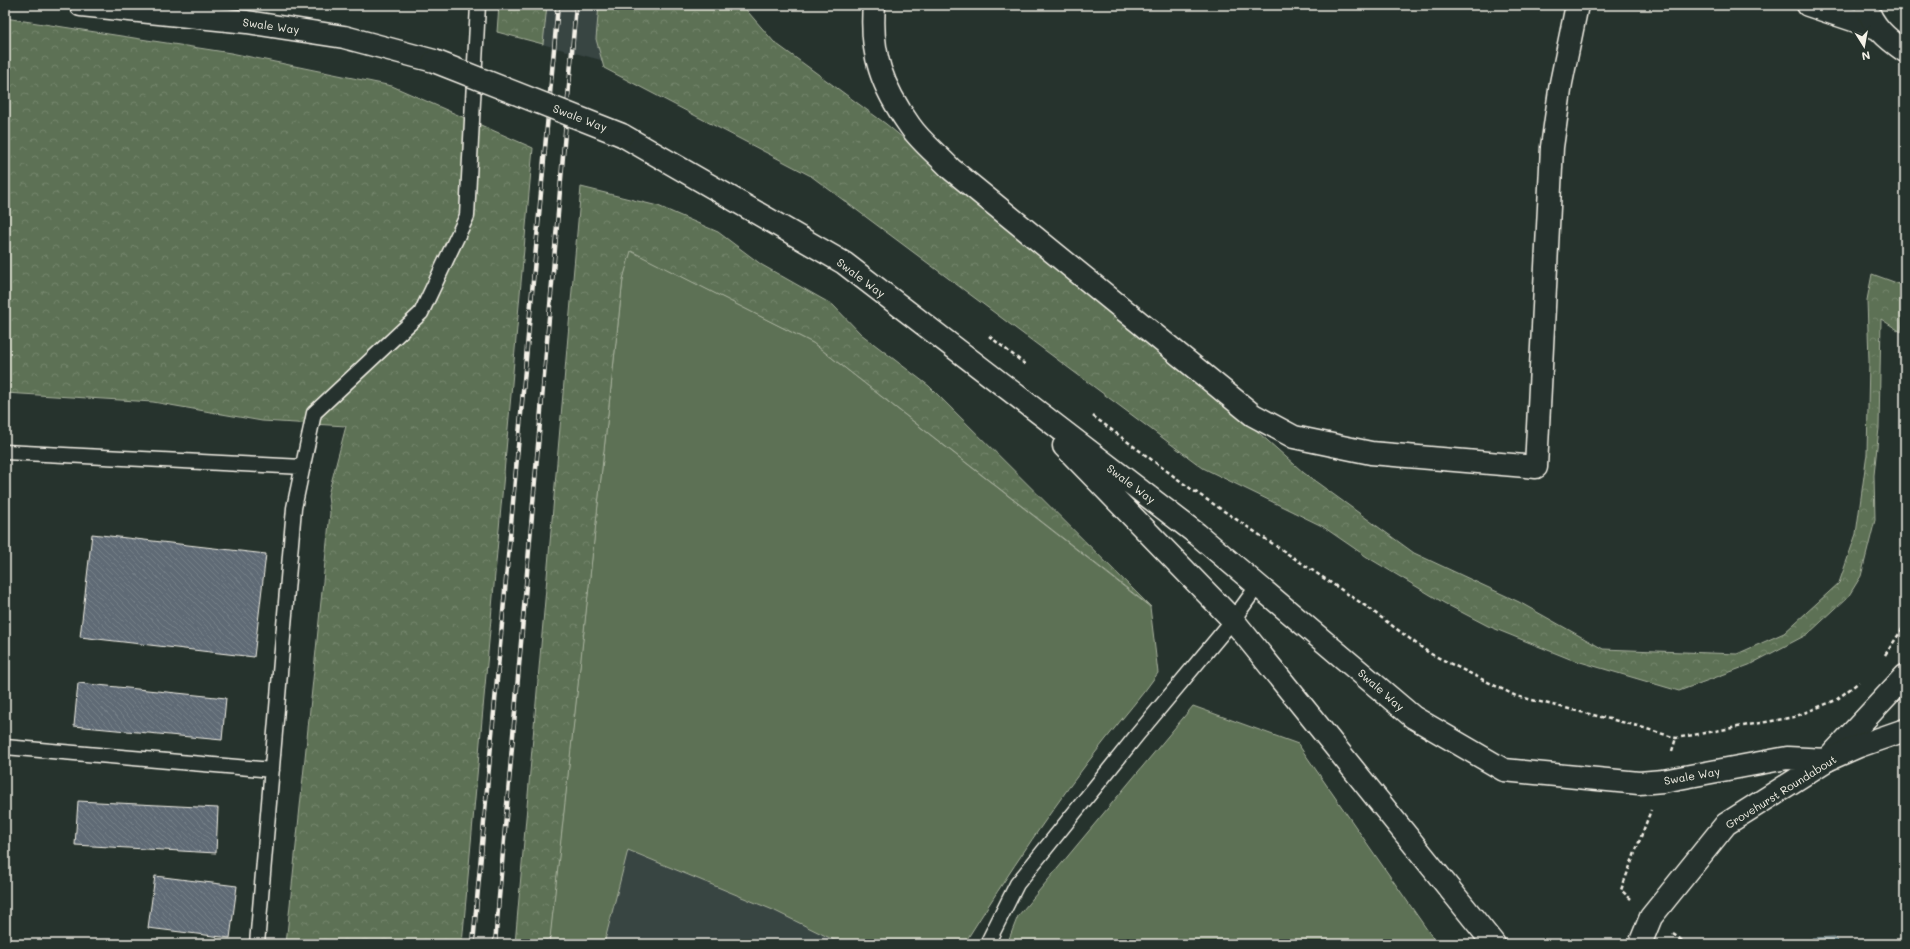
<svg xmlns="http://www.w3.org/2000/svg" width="1910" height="949" viewBox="0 0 1910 949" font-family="Mali,sans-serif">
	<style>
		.built { fill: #374443 }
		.grass { fill: #5d7154; stroke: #a8b19e }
		.forest { fill: url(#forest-crowns); stroke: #a8b19e }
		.water { fill: url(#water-rules); stroke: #8c9d9e }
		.building { fill: url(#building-back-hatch); stroke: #f4f1e8 }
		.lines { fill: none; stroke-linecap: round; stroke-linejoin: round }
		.service-casing { stroke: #f4f1e8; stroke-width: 17 }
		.minor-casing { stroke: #f4f1e8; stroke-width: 25 }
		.tertiary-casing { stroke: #f4f1e8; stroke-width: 25 }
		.secondary-casing { stroke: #f4f1e8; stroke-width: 25 }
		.path { stroke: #f4f1e8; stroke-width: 2.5; stroke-dasharray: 4 3; stroke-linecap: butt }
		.service { stroke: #26332d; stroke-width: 14 }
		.minor { stroke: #26332d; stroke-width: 22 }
		.tertiary { stroke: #26332d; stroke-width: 22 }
		.secondary { stroke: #26332d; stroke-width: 22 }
		.rail-casing { stroke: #f4f1e8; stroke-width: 4.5 }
		.rail { stroke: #26332d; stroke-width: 3; stroke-dasharray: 9; stroke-linecap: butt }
		.secondary-bridge-casing { stroke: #f4f1e8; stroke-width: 25; stroke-linecap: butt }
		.secondary-bridge { stroke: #26332d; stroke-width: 22 }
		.labels { text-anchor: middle; stroke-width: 3.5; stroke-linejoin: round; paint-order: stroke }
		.street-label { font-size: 11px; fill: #f4f1e8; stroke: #26332d }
	</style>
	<defs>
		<pattern id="forest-crowns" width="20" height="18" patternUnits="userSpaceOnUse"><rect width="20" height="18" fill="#5d7154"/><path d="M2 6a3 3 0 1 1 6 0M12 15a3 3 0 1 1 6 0" fill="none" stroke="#75866d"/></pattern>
		<pattern id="water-rules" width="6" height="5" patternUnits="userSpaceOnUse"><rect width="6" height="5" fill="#46656c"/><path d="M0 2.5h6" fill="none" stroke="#617c81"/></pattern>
		<pattern id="building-back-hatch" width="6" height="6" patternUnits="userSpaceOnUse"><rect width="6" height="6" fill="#5e6b75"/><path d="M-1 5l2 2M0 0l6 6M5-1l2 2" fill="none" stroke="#768189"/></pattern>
	</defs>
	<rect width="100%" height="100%" fill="#26332d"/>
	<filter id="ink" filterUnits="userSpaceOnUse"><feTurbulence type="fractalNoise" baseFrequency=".025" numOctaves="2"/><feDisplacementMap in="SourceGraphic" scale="8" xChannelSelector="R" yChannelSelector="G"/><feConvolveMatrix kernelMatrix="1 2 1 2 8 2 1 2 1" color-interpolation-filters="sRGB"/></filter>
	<g filter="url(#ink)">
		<path class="built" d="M499,5H641L634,69L497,32Z
			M628,850L773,910L842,944H604Z"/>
		<path class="grass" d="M630,250L813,343L1150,607L1158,673C1142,696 1123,717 1106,739C1054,804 1008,874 964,944H842L773,910L628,850L604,944H549L623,279Z
			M1193,706L1298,744L1437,944H1007L1018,916Z"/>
		<path class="forest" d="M499,5H547L543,44L497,32Z
			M599,5H742L774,42L886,124L1196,377L1304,473L1414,553L1519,602L1603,649L1737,654L1784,633L1839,583L1856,534L1867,454L1869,361L1867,300L1872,274L1905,286L1901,332L1881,319L1879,428L1874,475L1875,520L1861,576L1848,597L1808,634L1749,665L1679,691L1570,659L1488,626L1444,603L1367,557L1322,526L1203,468L811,176L604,68L596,39Z
			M5,18L231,53L392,86L533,148L462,944H286L330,513L328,495L346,426L262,421L153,402L5,393Z
			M581,187L658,206L718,232L762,265L833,305L861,334L929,386L1151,607L813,343L631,251L623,279L550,938L538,944H515Z"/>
		<path class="water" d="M1835,937L1840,944H1809L1812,938Z"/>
		<path class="building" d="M92,534L266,554L254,657L80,637Z
			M78,683L226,698L222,740L74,726Z
			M78,801L218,808L216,853L75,845Z
			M155,876L237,886L230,938L148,928Z"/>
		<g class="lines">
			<defs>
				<path id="service" d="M5,452L303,467
					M5,747L272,770
					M257,944L294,508L314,413L421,313L467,216L478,5
					M987,944L1017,884L1137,735L1233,620L1258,585"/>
				<path id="minor" d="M874,5C870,54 882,87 910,126C921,142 938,155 951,169L1253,415L1294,437L1371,453L1536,467L1552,147L1561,83L1577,5
					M1808,5L1877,28"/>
				<path id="tertiary" d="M1866,5C1872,26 1887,39 1905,51
					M1827,760L1905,676"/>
				<path id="secondary" d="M81,5L247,22L344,37L434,61
					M622,135L844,263L1197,534L1413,717L1504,770L1639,783L1663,781L1787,758L1827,760
					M1064,446L1233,620L1494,944
					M1640,944L1651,917L1726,824L1827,760L1859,746L1905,730"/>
			</defs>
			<use href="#service" class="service-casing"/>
			<use href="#minor" class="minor-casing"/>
			<use href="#tertiary" class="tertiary-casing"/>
			<use href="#secondary" class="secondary-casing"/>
			<path class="path" d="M989,336L1026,365
				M1093,416L1191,489L1367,607L1429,653L1516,696L1634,725L1676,738L1794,717L1836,700L1859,682
				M1885,655L1905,625
				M1672,751L1676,738
				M1631,899L1621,890L1651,810
				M1673,934L1687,944"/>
			<use href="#service" class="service"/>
			<use href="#minor" class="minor"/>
			<use href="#tertiary" class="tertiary"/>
			<use href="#secondary" class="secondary"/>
			<defs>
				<path id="rail" d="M473,944L558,5
					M495,944L576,5"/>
			</defs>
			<use href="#rail" class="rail-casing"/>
			<use href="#rail" class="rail"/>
			<defs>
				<path id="secondary-bridge" d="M434,61L622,135"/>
			</defs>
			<use href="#secondary-bridge" class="secondary-bridge-casing"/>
			<use href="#secondary-bridge" class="secondary-bridge"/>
		</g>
	</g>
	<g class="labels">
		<g class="street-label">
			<text transform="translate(271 26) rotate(8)" y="4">Swale Way</text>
			<text transform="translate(580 118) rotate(21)" y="4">Swale Way</text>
			<text transform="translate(861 278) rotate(37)" y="4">Swale Way</text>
			<text transform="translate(1131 484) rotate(37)" y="4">Swale Way</text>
			<text transform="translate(1381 690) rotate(41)" y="4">Swale Way</text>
			<text transform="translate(1692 776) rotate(-10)" y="4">Swale Way</text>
			<text transform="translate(1781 792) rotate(-32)" y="4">Grovehurst Roundabout</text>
		</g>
	</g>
	<rect width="1910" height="949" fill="none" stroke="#26332d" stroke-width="20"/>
	<rect x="10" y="10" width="1890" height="929" fill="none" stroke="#f4f1e8" stroke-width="1.5" filter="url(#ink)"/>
	<g transform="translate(1864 46) rotate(169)" stroke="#26332d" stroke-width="3" paint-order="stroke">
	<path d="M0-3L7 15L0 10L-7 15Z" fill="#f4f1e8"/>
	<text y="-6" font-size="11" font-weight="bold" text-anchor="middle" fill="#f4f1e8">N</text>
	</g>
</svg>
